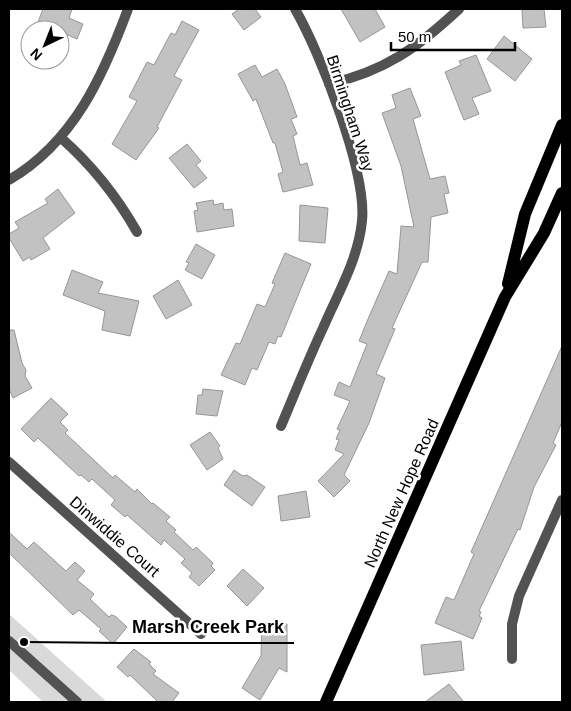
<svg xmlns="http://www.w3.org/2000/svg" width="571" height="711" viewBox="0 0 571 711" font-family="Arial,sans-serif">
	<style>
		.green { fill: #d9d9d9 }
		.building { fill: #c2c2c2; stroke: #969696 }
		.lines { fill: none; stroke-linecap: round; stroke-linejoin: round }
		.street { stroke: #525252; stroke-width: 10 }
		.primary { stroke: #000; stroke-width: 12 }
		.labels { text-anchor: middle; stroke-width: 5; stroke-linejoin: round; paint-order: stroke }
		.street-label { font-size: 16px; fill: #000; stroke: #fff }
		.leader { fill: none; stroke: #000; stroke-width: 2 }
		.callout-dot { fill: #000; stroke: #fff; stroke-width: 2 }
		.callout-label { font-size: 18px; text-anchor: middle; font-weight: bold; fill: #000; stroke: #fff; stroke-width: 5; stroke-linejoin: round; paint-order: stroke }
	</style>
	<rect width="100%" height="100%" fill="#fff"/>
	<path class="green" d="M9,614L107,702H43L9,670Z"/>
	<path class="building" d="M43,9H72L69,18L83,24L77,39L38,22Z
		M239,9H255L261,17L244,30L232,14Z
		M341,9H375L385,27L360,42Z
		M527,9H544L546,27L523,28L522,10Z
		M182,21L199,30L174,76L182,80L157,127L159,128L136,160L112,144L137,101L129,97L147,62L154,65L171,33L175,35Z
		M504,36L532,59L515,81L487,59Z
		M476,55L491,91L472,98L479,114L464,120L445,72L461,65L459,61Z
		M255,65L262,77L277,69L285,84L297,117L291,119L297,134L293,136L300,165L307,163L313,185L283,192L278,174L283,172L275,143H273L256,99L253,101L238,74Z
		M410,88L421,116L413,119L430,179L445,176L449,193L444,194L448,213L431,217L428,262H422L392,328L395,329L376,374L385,378L369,423L344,475L350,481L334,497L318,481L344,454L335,450L339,440L336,439L340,430L337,429L350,401L334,395L339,382L350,387L367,344L359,341L368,319L389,271L397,274L401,226L414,227L401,166L382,113L396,108L392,95Z
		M187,144L201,161L196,165L207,178L194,188L169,158Z
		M58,189L75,213L43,238L50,249L31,260L30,257L23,261L9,238V234L19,228L15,222L48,203L45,199Z
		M213,200L214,205L223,203L224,210L232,209L234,226L197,232L194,211L198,210L196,203Z
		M300,205L328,208L325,243L299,241Z
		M196,244L215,255L202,279L185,270L189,263L186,262Z
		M285,253L311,264L281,337L278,336L275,344L269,342L257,370L252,368L245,385L221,375L236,343L240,344L257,304L265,307L275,284L272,283Z
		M72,270L103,282L98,293L139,301L130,336L102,330L105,311L63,295Z
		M178,280L192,305L166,319L153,296Z
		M9,330H14L22,363L26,370L25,376L32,388L13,398L9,389Z
		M562,346V422L553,443L556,445L534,487L520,530L518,529L479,611L481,612L479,616L482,618L473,639L435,623L446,597L454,600L474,554L471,552Z
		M203,389L223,391L217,416L196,414L198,395H202Z
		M51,398L68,414L60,422L68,430L65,433L113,478L115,475L135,492L137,489L152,504L153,503L170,517L166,521L176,530L174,532L193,550L196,547L213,563L211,566L215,570L199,586L189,577L192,573L181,563L185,559L164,540L161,545L127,515L125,517L111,505L115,500L92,479L89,482L81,475L79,476L38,438L34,442L21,429Z
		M210,432L220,446L218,448L223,459L207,470L190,445Z
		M234,470L243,476L247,475L265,487L252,506L224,485Z
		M306,491L310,517L281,521L278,496Z
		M9,532L27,549L34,542L66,571L75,562L85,571L77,580L94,594L90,599L109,617L111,615L115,616L127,627L113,644L99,631L101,629L79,610L73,615L9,553Z
		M243,569L264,588L247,606L227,586Z
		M262,624H287V672L279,668L260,700L242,688L261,656Z
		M461,641L464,670L424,675L421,645Z
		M134,649L151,662L149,664L156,671L153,674L179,693L172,702H158L130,675L128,677L117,667Z
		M449,684L464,702H425Z"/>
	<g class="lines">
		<path class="street" d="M329,84C385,71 417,48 459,9
			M60,137C92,165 116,195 137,232
			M9,180C74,142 103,76 128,9
			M281,426C295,393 308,360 323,328C338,293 358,260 362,221C367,172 320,52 295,9
			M9,462L201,634
			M9,641L77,702
			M512,659V624L519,596L562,500"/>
		<path class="primary" d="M508,284L525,214L562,125
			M326,702L505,297L544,233L562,193"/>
	</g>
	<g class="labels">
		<g class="street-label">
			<text transform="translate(351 113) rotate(72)" y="6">Birmingham Way</text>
			<text transform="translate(401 493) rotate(-66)" y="6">North New Hope Road</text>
			<text transform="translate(115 536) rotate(41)" y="6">Dinwiddie Court</text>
		</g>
	</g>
	<path class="leader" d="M24 642L122 643H294"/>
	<circle class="callout-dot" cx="24" cy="642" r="5"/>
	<g class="callout-label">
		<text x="208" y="633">Marsh Creek Park</text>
	</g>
	<rect width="571" height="711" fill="none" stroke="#000000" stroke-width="20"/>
	<g transform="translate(45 45) rotate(223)"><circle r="24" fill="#ffffff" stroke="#999999"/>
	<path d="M0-4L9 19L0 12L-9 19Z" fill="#000000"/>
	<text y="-8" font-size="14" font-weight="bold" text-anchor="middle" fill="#000000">N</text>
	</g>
	<path d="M391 42v8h124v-8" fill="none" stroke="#000000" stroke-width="2.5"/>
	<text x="398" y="42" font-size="15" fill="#000000" stroke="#ffffff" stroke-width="4" paint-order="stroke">50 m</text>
</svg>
